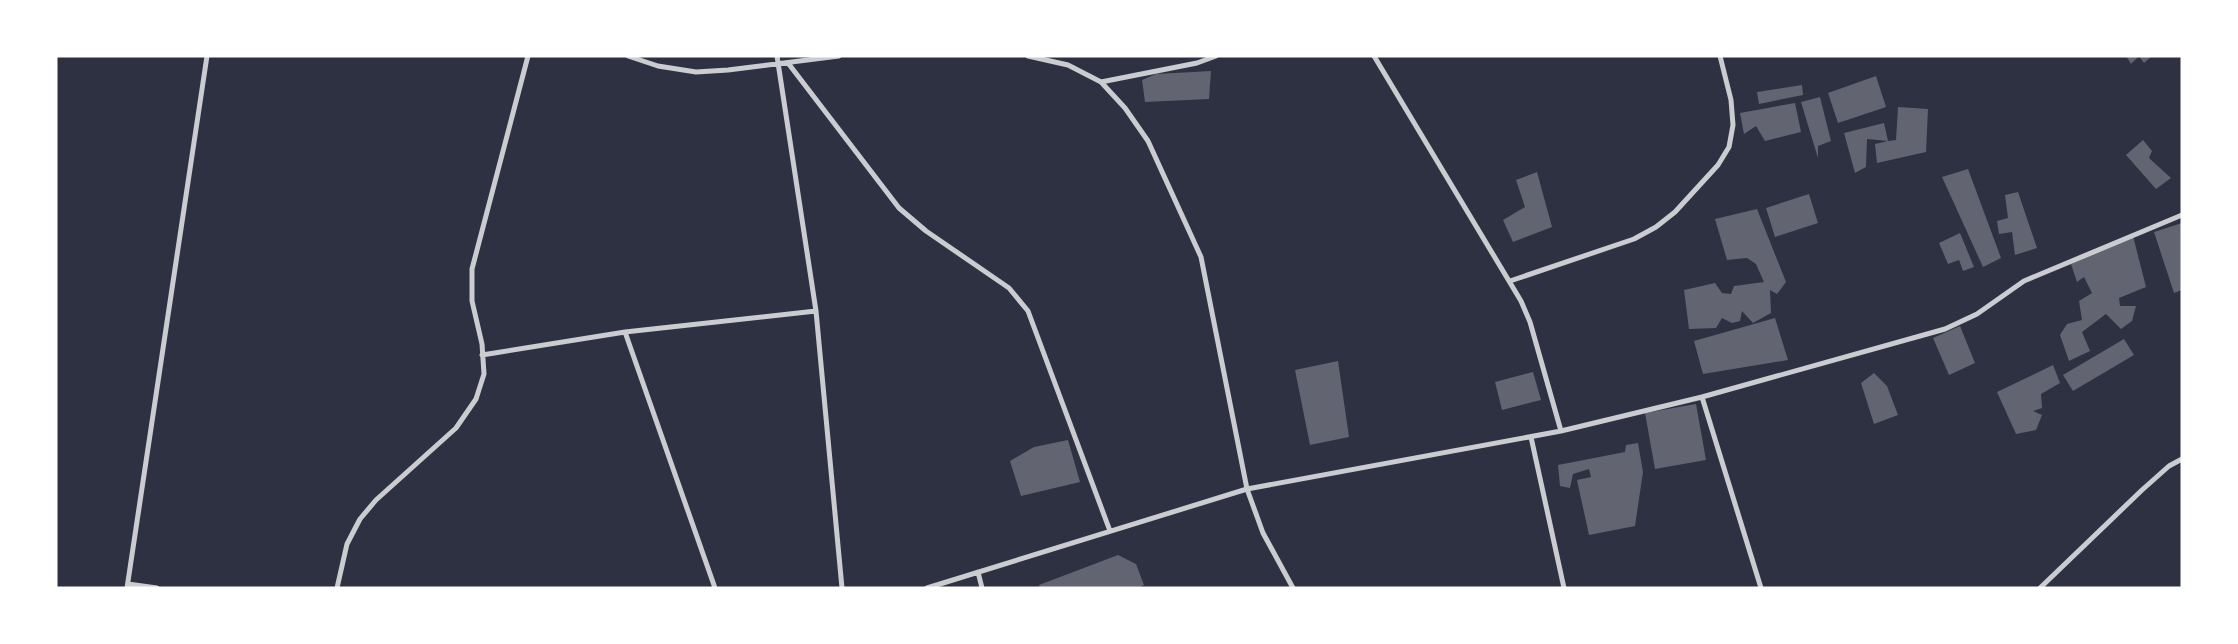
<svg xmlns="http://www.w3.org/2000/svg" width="2238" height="644" viewBox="0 0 2238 644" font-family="'Crimson Pro',serif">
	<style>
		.building { fill: #626471 }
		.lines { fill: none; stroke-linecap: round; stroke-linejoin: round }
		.minor { stroke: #caccd0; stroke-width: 5 }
	</style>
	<rect width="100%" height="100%" fill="#2d3142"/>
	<path class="building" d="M2126,56H2139L2131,64Z
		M2139,56H2152L2144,63Z
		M1211,71L1209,99L1145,102L1142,80L1156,74Z
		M1876,76L1886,107L1838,123L1828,93Z
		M1802,85L1803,95L1759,104L1757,92Z
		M1820,97L1831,141L1818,146V158L1801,102Z
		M1795,103L1801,132L1765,141L1756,126L1744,134L1740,113Z
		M1898,107L1928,109L1926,152L1877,163L1875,144L1888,141L1867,139L1866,167L1855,173L1844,133L1884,123L1888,141L1896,140Z
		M2143,140L2152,151L2149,158L2171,178L2156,189L2126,155Z
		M1968,169L2001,258L1983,267L1942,177Z
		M1537,172L1552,227L1513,242L1503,220L1525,207L1516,180Z
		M2018,192L2037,248L2015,255L2012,232L1999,234L1997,221L2008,218L2005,195Z
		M1809,194L1818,223L1775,237L1766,208Z
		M1757,209L1786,282L1777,294L1770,290L1771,313L1753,323L1742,311L1740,321L1732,323L1722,318L1716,328L1689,329L1684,290L1715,283L1722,293L1731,294L1734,286L1764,282L1756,264L1747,258L1727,260L1715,219Z
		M2182,223V290L2174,293L2154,232Z
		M1960,233L1974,267L1963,271L1959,260L1948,264L1939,243Z
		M2133,236L2146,287L2119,298L2120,306H2136L2132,321L2121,329L2106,314L2082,332L2090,351L2069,361L2060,335L2067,324L2082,320L2079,301L2092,293L2084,277L2077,282L2071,264Z
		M1775,318L1788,360L1703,374L1694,341Z
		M1960,326L1975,363L1949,375L1933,338Z
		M2124,339L2134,355L2073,391L2063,375Z
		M1338,361L1349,437L1310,445L1295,370Z
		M2053,365L2060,383L2041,394L2042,408L2033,411L2042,415L2036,430L2016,434L1997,392Z
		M1533,372L1541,400L1502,410L1495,382Z
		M1874,373L1887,386L1898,415L1874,424L1861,383Z
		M1696,404L1706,460L1655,469L1645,413Z
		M1068,440L1080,482L1021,496L1010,461L1034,447Z
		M1638,443L1643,472L1635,526L1589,535L1577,480L1591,477L1589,469L1573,474L1570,488L1560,486L1558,465L1625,452L1626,445Z
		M1118,555L1136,564L1144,585L1138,588H1040L1039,585Z"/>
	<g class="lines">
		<path class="minor" d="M628,56L658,66L696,72L728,70L839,56
			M777,56L816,311L842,588
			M1028,56L1068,65L1101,82L1125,108L1148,141L1201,257L1247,489L1263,533L1293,588
			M1374,56L1521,301L1530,322L1561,431
			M788,63L899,208L926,231L1009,288L1028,311L1110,531
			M1101,82L1197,63L1216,56
			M1510,281L1634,239L1656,227L1675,212L1718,165L1729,147L1733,125L1731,100L1720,56
			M625,332L715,588
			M482,355L625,332L816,311
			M1702,397L1761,588
			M1531,437L1564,588
			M978,572L982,588
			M128,584L157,588
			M127,588L207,56
			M337,588L347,544L360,519L376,500L456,428L476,399L484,374L482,344L472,301V269L528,56
			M927,588L1247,489L1561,431L1702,397L1945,329L1977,314L2024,281L2182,215
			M2040,588L2142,490L2169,466L2182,459"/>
	</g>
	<rect width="2238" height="644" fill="none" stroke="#ffffff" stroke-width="115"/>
</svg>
